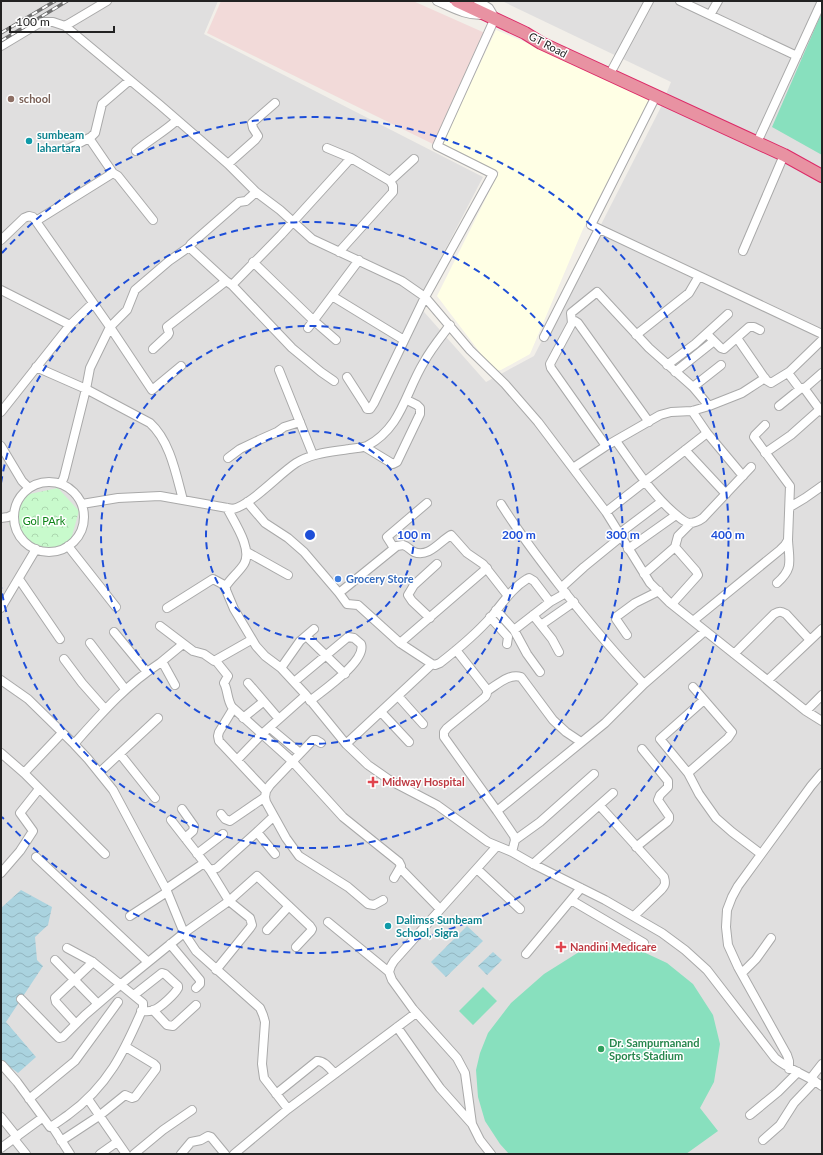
<svg xmlns="http://www.w3.org/2000/svg" width="823" height="1155" viewBox="0 0 823 1155" font-family="Lato,sans-serif">
	<style>
		.residential { fill: #e0dfdf }
		.commercial { fill: #f2dad9 }
		.education { fill: #ffffe5 }
		.park { fill: url(#park-crowns) }
		.pitch { fill: #88e0be }
		.water { fill: url(#water-waves) }
		.lines { fill: none; stroke-linecap: round; stroke-linejoin: round }
		.minor-casing { stroke: #a9a9a9; stroke-width: 10 }
		.highway-casing { stroke: #dc2a67; stroke-width: 14 }
		.minor { stroke: #fff; stroke-width: 8 }
		.highway { stroke: #e892a2; stroke-width: 12 }
		.rail-casing { stroke: #707070; stroke-width: 3.5 }
		.rail { stroke: #fff; stroke-width: 2; stroke-dasharray: 6; stroke-linecap: butt }
		.ring { fill: none; stroke: #1d4ed8; stroke-width: 2; stroke-dasharray: 7 5 }
		.education-dot { fill: #8d6e63; stroke: #fff; stroke-width: 1.5 }
		.culture-dot { fill: #0f9aa8; stroke: #fff; stroke-width: 1.5 }
		.shop-dot { fill: #3f7fe0; stroke: #fff; stroke-width: 1.5 }
		.health-dot { fill: #e0444e; stroke: #fff; stroke-width: 1.5 }
		.leisure-dot { fill: #2e9e5b; stroke: #fff; stroke-width: 1.5 }
		.labels { text-anchor: middle; stroke-width: 3; stroke-linejoin: round; paint-order: stroke }
		.street-label { font-size: 11px; fill: #222; stroke: #fff }
		.education-label { font-size: 11px; font-weight: bold; fill: #785e54; stroke: #fff; text-anchor: start }
		.culture-label { font-size: 11px; font-weight: bold; fill: #0d838f; stroke: #fff; text-anchor: start }
		.park-label { font-size: 11px; fill: #0c8416; stroke: #fff }
		.shop-label { font-size: 11px; font-weight: bold; fill: #366cbe; stroke: #fff; text-anchor: start }
		.health-label { font-size: 11px; font-weight: bold; fill: #be3a42; stroke: #fff; text-anchor: start }
		.leisure-label { font-size: 11px; font-weight: bold; fill: #27864d; stroke: #fff; text-anchor: start }
		.centre { fill: #1d4ed8; stroke: #fff; stroke-width: 2 }
		.ring-label { font-size: 12px; text-anchor: middle; font-weight: bold; fill: #1d4ed8; stroke: #fff; stroke-width: 3; stroke-linejoin: round; paint-order: stroke }
	</style>
	<defs>
		<pattern id="park-crowns" width="20" height="18" patternUnits="userSpaceOnUse"><rect width="20" height="18" fill="#c8facc"/><path d="M2 6a3 3 0 1 1 6 0M12 15a3 3 0 1 1 6 0" fill="none" stroke="#acd6af"/></pattern>
		<pattern id="water-waves" width="16" height="10" patternUnits="userSpaceOnUse"><rect width="16" height="10" fill="#aad3df"/><path d="M0 5q4-4 8 0t8 0" fill="none" stroke="#92b5bf"/></pattern>
	</defs>
	<rect width="100%" height="100%" fill="#f2efe9"/>
	<path class="residential" d="M1,1H218L204,34L483,177L417,304L486,382L534,356L661,107L671,82L502,1H822V1154H1Z"/>
	<path class="commercial" d="M221,1H413L485,33L437,146L207,33Z"/>
	<path class="education" d="M496,30L605,75L651,97L583,229L530,354L501,370L494,371L437,296L499,172L442,144Z"/>
	<path class="park" d="M58,488L79,511L68,550L33,556L9,524L25,495Z"/>
	<path class="pitch" d="M822,12V155L772,127Z
		M611,947L637,949L667,963L693,984L713,1015L720,1044L714,1082L700,1108L718,1131L686,1154H509L500,1144L485,1121L478,1097L476,1070L480,1053L488,1033L511,1003L544,974L579,952Z
		M483,987L497,1001L473,1025L459,1011Z"/>
	<path class="water" d="M21,890L52,907L48,925L35,937L37,960L43,966L6,1022L36,1057L18,1073L1,1060V908Z
		M467,926L483,941L446,977L431,962Z
		M493,952L502,960L487,975L478,966Z"/>
	<g class="lines">
		<defs>
			<path id="minor" d="M437,1C453,8 466,16 484,15
				M680,1L797,56
				M710,15L718,1
				M65,26L107,1
				M1,46L41,22H53L65,26L160,105L228,164L256,192L280,210L312,239L402,281L425,297L470,350L505,384L538,422L606,512L650,583L669,602L806,711L822,721
				M613,68L649,1
				M656,96L591,225L822,334
				M760,136L822,1
				M89,138L113,173
				M327,148L351,158
				M68,149L91,137L95,133L102,104L130,80
				M136,151C149,140 164,132 177,120
				M228,164L255,140L258,136L253,128L252,123L275,103
				M36,221L113,173L118,176L153,220
				M1,240L24,218L29,216L33,217L110,327L90,368L86,389L64,477L61,484
				M743,251L784,155
				M339,252L393,192V186L390,181
				M253,262L313,320L336,340
				M226,281L189,247L191,244L239,202L246,201L256,192
				M232,285L292,348L321,372L334,381
				M1,290L70,325
				M332,296L404,340
				M572,323L571,313L597,292L649,348L693,387L709,406
				M308,328L359,260
				M707,334L721,348L724,349L749,327H754L760,330
				M636,335L689,293L699,276
				M544,337L599,229
				M737,338L766,380L771,383L789,372L822,340
				M153,349L168,335L169,333L167,327L226,281L232,285L281,235L351,158L390,181L414,159
				M667,365L695,344L728,314
				M181,366L152,390L110,327L127,310L135,290L169,261L189,247
				M36,367L86,389L150,423C170,441 176,474 183,500
				M279,370L313,455
				M675,372L714,341
				M788,373L800,389L806,387L822,373
				M347,377L365,405L367,409H370L374,403L425,297L493,174L437,146L495,18L489,8L478,1
				M693,387L721,365
				M804,388L820,410
				M779,406L800,389
				M692,411L707,433L743,476
				M1,412L70,325L93,303
				M616,441C634,466 650,492 674,513C678,516 683,522 689,523C694,523 699,521 703,518L751,467
				M1,446L22,481L29,488
				M606,446L551,368L550,364L572,323L575,321L578,323L649,422
				M365,447L393,464L397,462L420,414V408L417,405L407,400
				M685,450L726,494
				M765,453L791,435L818,411L820,410L822,412
				M228,458L240,449L259,440L277,432L284,427L300,422
				M573,468L606,446L660,415L671,412L692,411L709,406L742,393L765,378
				M14 517a35 35 0 1 1 70 0a35 35 0 1 1-70 0Z
				M247,502L265,523L288,538L304,552L339,593L347,604L358,605L400,643
				M82,504L118,498L160,496L233,509C251,505 279,474 296,463C312,453 331,452 349,449C354,448 362,448 367,446C402,427 405,393 424,362C431,349 441,337 450,325
				M501,504C519,533 539,559 560,586C587,620 614,653 644,684
				M790,507L805,498L822,486
				M227,508C234,522 253,549 244,564C239,572 231,578 226,586V590L234,609L256,646L265,656L281,668L306,695L346,744L368,765L391,781L437,805L488,842L512,852L533,864L605,900L662,933L685,950L707,970L775,1058C789,1070 807,1075 822,1086
				M606,512L707,433
				M1,518L8,517L14,514
				M620,533L661,502
				M68,546L116,607
				M394,548L387,537L427,503
				M628,549L676,515
				M247,552L288,575
				M487,568L400,643L432,664L435,665L440,663C458,649 476,634 491,617C502,604 512,588 527,579L529,578L534,581L550,602
				M644,574L675,547L678,536L691,523
				M19,579L60,639
				M777,583C794,568 789,561 788,540
				M562,587L584,567L622,536
				M339,593L397,546L403,545C408,546 410,550 414,552C429,558 440,541 451,535L467,553L483,564L508,596
				M672,604L698,575L696,571L675,547
				M1,608L36,549
				M167,608L213,579L226,586
				M496,610L514,630L527,654L540,672
				M533,615L552,639L559,652
				M490,617L508,637L507,644
				M430,618L412,601L408,595L414,585L437,564
				M693,621L780,550L785,545L788,540L790,486L754,437L755,435L765,425
				M541,625L574,602
				M160,626L193,651L204,654L214,661L251,640
				M514,630L550,602L566,593
				M114,632L147,672
				M627,635L616,619V617L635,603L659,591
				M306,636L345,674
				M90,643L125,689
				M456,650L485,687C488,691 488,693 485,697L447,728L444,732V737L497,811
				M734,654L774,614C779,611 781,611 786,614L810,640
				M64,659L82,683L105,709
				M216,661L228,676L224,683C228,690 227,700 232,707L292,761L343,817L399,862L401,866L394,878
				M160,663L183,644
				M281,668L300,641L314,629
				M1,680L28,699L74,744L88,759L113,790L166,889L184,933L196,951L260,1008L263,1015L265,1022L262,1064L264,1078L288,1109
				M768,680L822,629
				M294,682L348,637L354,638L361,644C367,661 322,691 310,701
				M248,683L279,719
				M487,691C497,685 509,673 521,677L553,720L566,732L581,742
				M398,696L423,724
				M704,700L660,739L688,773L699,794L716,818L732,832L761,854
				M233,709L219,732L218,736L219,741L266,791
				M806,711L822,695
				M381,712L409,742
				M243,718L263,702
				M270,728L300,753
				M321,743L316,740H313L270,785L266,791L265,797L266,802L286,838L299,856L348,887L368,904L374,905L383,900
				M74,744C101,714 126,685 160,663L164,665L175,685
				M346,744L432,664
				M1,753L24,773L105,854
				M120,754L155,798
				M237,760L261,735L306,695
				M100,772L158,718
				M24,773L62,733
				M688,773L728,738L732,732L693,687
				M600,806L664,877C666,884 665,886 660,891L634,916
				M182,809L194,826L193,831L185,838
				M221,814L225,819L230,821L265,797
				M171,820L210,870L217,868L257,832L275,854
				M257,832L273,817
				M515,840L540,822L594,774
				M636,847L667,822L669,819V816L658,800L660,795L668,787V781L642,749
				M512,852L515,840L514,836L497,811L605,723L644,684L705,631
				M197,854L223,834
				M36,857L148,962
				M533,864L613,793
				M400,868L440,909
				M477,869L520,909
				M210,870L229,901L250,918L252,925L250,928L216,970
				M1,873L20,851L33,831L20,813L39,789
				M166,889L204,863
				M571,900L644,943
				M130,916L167,892
				M328,922L389,972
				M267,930L289,906
				M170,944L200,980V984L196,988
				M526,954L581,888
				M55,960L98,1004
				M742,973L756,959L771,938
				M134,995L162,973L165,974L178,986V988C175,994 161,1007 154,1010C150,1012 146,1011 141,1011
				M21,999L55,1034L59,1038L63,1037L85,1015L120,985L184,933L229,901L257,876L310,926L312,929L311,931L296,947
				M153,1010L167,1025L173,1026L196,1005
				M76,1024L56,1002L55,998L93,962
				M397,1027L440,1088L472,1124
				M2,1065L17,1082L50,1127C56,1124 62,1119 68,1115C108,1086 124,1052 143,1008V1003L93,962L67,948
				M789,1069V1061L787,1055L738,967L728,945L726,927L727,910L732,897L738,886L811,786L822,773
				M811,1078L822,1064
				M276,1094L317,1061C324,1060 330,1069 335,1074
				M29,1099L75,1061L118,1002
				M88,1099L126,1154
				M750,1115L778,1092L798,1072
				M1,1117L17,1137
				M52,1126L70,1154
				M14,1139L26,1154
				M763,1140L780,1125L794,1103L815,1081
				M61,1141L99,1116L125,1095L132,1098L135,1097L156,1069V1066L154,1064L126,1047
				M1,1148L42,1118
				M100,1154L117,1142
				M134,1154L163,1130L192,1110
				M181,1154L191,1142L201,1140L208,1136L211,1137L225,1154
				M234,1154L288,1109L416,1013
				M491,1154L480,1140L472,1124L465,1073L457,1058L413,1009L392,980L389,972L391,966L394,961L497,846"/>
			<path id="highway" d="M457,1L525,33L541,43L784,155L822,176"/>
		</defs>
		<use href="#minor" class="minor-casing"/>
		<use href="#highway" class="highway-casing"/>
		<use href="#minor" class="minor"/>
		<use href="#highway" class="highway"/>
		<defs>
			<path id="rail" d="M1,33L55,1
				M1,41L67,1"/>
		</defs>
		<use href="#rail" class="rail-casing"/>
		<use href="#rail" class="rail"/>
	</g>
	<g class="ring">
		<circle cx="310" cy="535" r="104"/>
		<circle cx="310" cy="535" r="209"/>
		<path d="M1 483A313 313 0 1 1 1 587"/>
		<path d="M2 253A418 418 0 1 1 2 817"/>
	</g>
	<circle class="education-dot" cx="11" cy="99" r="4"/>
	<g class="culture-dot">
		<circle cx="29" cy="141" r="4"/>
		<circle cx="388" cy="926" r="4"/>
	</g>
	<circle class="shop-dot" cx="338" cy="579" r="4"/>
	<g class="health-dot">
		<path d="M371 776h4v4h4v4h-4v4h-4v-4h-4v-4h4z"/>
		<path d="M559 941h4v4h4v4h-4v4h-4v-4h-4v-4h4z"/>
	</g>
	<circle class="leisure-dot" cx="601" cy="1049" r="4"/>
	<g class="labels">
		<g class="street-label">
			<text transform="translate(548 45) rotate(28)" y="4">GT Road</text>
		</g>
		<g class="education-label">
			<text x="19" y="103">school</text>
		</g>
		<g class="culture-label">
			<text x="37" y="139">sumbeam<tspan x="37" dy="13">lahartara</tspan></text>
			<text x="396" y="924">Dalimss Sunbeam<tspan x="396" dy="13">School, Sigra</tspan></text>
		</g>
		<g class="park-label">
			<text x="44" y="525">Gol PArk</text>
		</g>
		<g class="shop-label">
			<text x="346" y="583">Grocery Store</text>
		</g>
		<g class="health-label">
			<text x="382" y="786">Midway Hospital</text>
			<text x="570" y="951">Nandini Medicare</text>
		</g>
		<g class="leisure-label">
			<text x="609" y="1047">Dr. Sampurnanand<tspan x="609" dy="13">Sports Stadium</tspan></text>
		</g>
	</g>
	<circle cx="310" cy="535" r="6" class="centre"/>
	<g class="ring-label">
		<text x="414" y="539">100 m</text>
		<text x="519" y="539">200 m</text>
		<text x="623" y="539">300 m</text>
		<text x="728" y="539">400 m</text>
	</g>
	<rect width="823" height="1155" fill="none" stroke="#222222" stroke-width="4"/>
	<path d="M10 26v6h104v-6" fill="none" stroke="#222222" stroke-width="2"/>
	<text x="16" y="26" font-size="12" fill="#222222" stroke="#ffffff" stroke-width="3" paint-order="stroke">100 m</text>
</svg>
